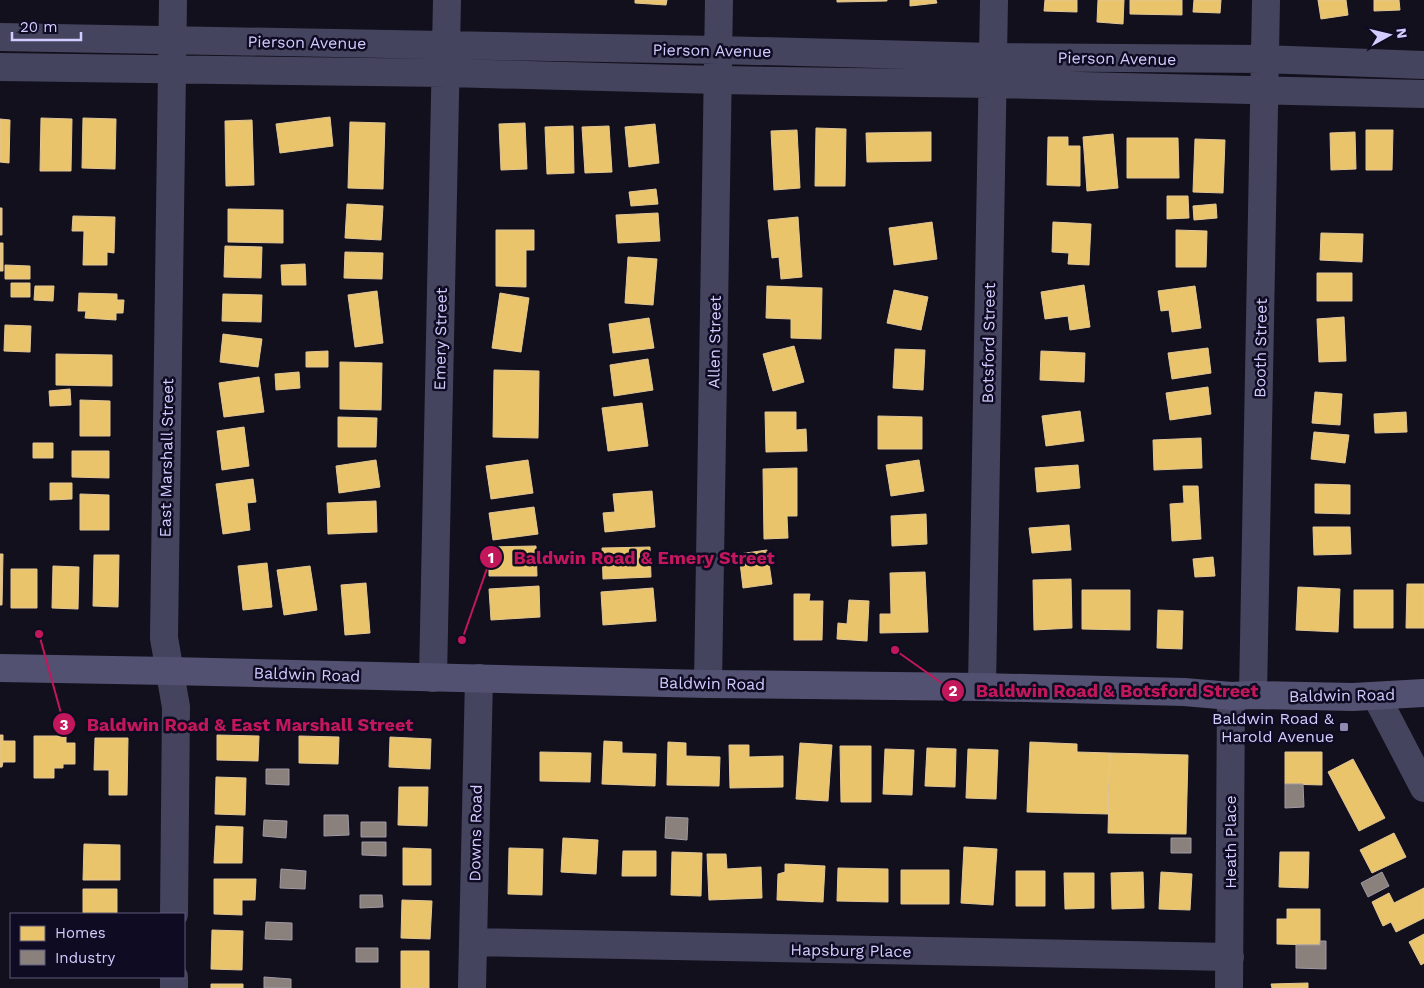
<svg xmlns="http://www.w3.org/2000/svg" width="1424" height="988" viewBox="0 0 1424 988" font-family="'Work Sans',sans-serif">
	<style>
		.homes { fill: #e9c46a; stroke: #e2c697 }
		.industry { fill: #8a817c; stroke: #a098a3 }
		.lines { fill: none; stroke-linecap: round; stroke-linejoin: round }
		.street { stroke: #45445e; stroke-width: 28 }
		.secondary { stroke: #535171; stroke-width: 28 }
		.poi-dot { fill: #8f8ab0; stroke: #0f0b22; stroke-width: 2 }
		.labels { text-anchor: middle; stroke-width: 5; stroke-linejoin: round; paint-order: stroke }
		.street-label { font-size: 16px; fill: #d2ccff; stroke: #0f0b22 }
		.poi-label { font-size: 16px; fill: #d2ccff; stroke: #0f0b22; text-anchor: end }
		.leader { fill: none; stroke: #c2185b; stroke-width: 2 }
		.callout-dot { fill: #c2185b; stroke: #0f0b22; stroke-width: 2 }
		.mark-label { font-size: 15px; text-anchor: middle; font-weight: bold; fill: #fff }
		.callout-label { font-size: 18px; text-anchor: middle; font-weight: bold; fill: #c2185b; stroke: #0f0b22; stroke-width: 5; stroke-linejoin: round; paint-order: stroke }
	</style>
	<rect width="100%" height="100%" fill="#12101d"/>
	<path class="homes" d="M635,0H667L666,5L635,3Z
		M837,0H887V1L837,2Z
		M910,0H936L937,3L910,6Z
		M1045,0H1077V12L1044,11Z
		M1098,0H1124L1123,24L1097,22Z
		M1130,0H1182V15L1130,14Z
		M1194,0H1221L1220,13L1193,12Z
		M1318,0H1346L1348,15L1321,19Z
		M1374,0H1399L1400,10L1374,11Z
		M330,117L333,146L280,153L276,124Z
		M41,118L72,119L71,171H40Z
		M83,118L116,119L115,169L82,168Z
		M0,119L10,120L9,163L0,162Z
		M252,120L254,185L226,186L225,121Z
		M350,122L385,123L383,189L348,188Z
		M525,123L527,169L501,170L499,124Z
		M655,124L659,163L629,167L625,127Z
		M573,126L574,173L547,174L545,127Z
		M609,126L612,172L585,173L582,127Z
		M816,128L846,129L845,186H815Z
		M797,130L800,188L774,190L771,131Z
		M1366,130H1393L1392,170H1366Z
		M931,132V161L867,162L866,133Z
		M1355,132L1356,169L1331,170L1330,133Z
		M1113,134L1118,188L1087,191L1083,137Z
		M1048,137H1068V146H1080V186L1047,185Z
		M1127,138H1178L1179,178H1127Z
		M1195,139L1225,140L1223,193L1193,192Z
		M656,189L658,204L631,206L629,192Z
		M1167,196H1188L1189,218L1167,219Z
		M347,204L383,206L381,240L345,238Z
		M1216,204L1217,218L1194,220L1193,206Z
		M0,208H2V235H0Z
		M228,209L283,210V243L228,242Z
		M658,213L660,241L618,243L616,215Z
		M73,216L115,217L114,253L107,252V265H83L84,231H72Z
		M798,217L802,277L781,279L779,257L772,258L768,220Z
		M932,222L937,259L894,265L889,228Z
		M1053,222L1091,224L1089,265L1068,264L1069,253L1052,252Z
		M496,230H534V250H526V287L496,286Z
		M1176,230L1207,231L1206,267H1176Z
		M1321,233L1363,234L1362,262L1320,260Z
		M0,243H3V271H0Z
		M225,246L262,247L261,278L224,277Z
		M345,252L383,253L382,279L344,278Z
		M628,257L657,259L653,305L625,303Z
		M305,264L306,285H282L281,265Z
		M5,265L30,266V279H5Z
		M1317,273H1352V301H1317Z
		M11,283H30V297H11Z
		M1084,285L1090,327L1070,330L1068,316L1045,319L1041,292Z
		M35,286H54L53,301L34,300Z
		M767,286L822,288L821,339L791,338V319L766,318Z
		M1195,286L1201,328L1172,332L1169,310L1161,311L1158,291Z
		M894,290L928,297L921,330L887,323Z
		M377,291L383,343L355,347L348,295Z
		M79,293L117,294V300H124L123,313H116V320L85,318L86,311H78Z
		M500,293L529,298L521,352L492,348Z
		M223,294L262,295L261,322L222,321Z
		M1344,317L1346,361L1319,362L1317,319Z
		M649,318L654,348L613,353L609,324Z
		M5,325L31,326L30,352L4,351Z
		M223,334L262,339L258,367L220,362Z
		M794,346L804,382L773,391L763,354Z
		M1208,348L1211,373L1172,379L1168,353Z
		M895,349L925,350L923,390L893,388Z
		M328,351V367H306V352Z
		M1041,351L1085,353L1084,382L1040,380Z
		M56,354L112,355V386L56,385Z
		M648,359L653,390L614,396L610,365Z
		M340,362L382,363L381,410L340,409Z
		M494,370L539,371L538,438L493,437Z
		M299,372L300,388L276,390L275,374Z
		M259,377L264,412L224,417L219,383Z
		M1208,387L1211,414L1170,420L1166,393Z
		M70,389L71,405L50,406L49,391Z
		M1315,392L1342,394L1340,425L1312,423Z
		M80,400L110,401V436H80Z
		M642,403L648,446L608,451L602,408Z
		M1080,411L1084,441L1046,446L1042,416Z
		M765,412H796V430L806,429L807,451L766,452Z
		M1406,412L1407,432L1375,433L1374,414Z
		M878,416L922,417V449H878Z
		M338,417L377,418L376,447H338Z
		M244,427L249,466L222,470L217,431Z
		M1314,432L1349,435L1345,463L1311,459Z
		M1201,438L1202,468L1154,470L1153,440Z
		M33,443H53V458H33Z
		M72,451H109V478L72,477Z
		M376,460L380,487L339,493L336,466Z
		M528,460L533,493L491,499L486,466Z
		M919,460L924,491L891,496L886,465Z
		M1078,465L1080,488L1037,492L1035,468Z
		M797,468V516H787L788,538L764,539L763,469Z
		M253,479L256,502L247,503L250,530L223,534L216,484Z
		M50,483H72V499L50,500Z
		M1315,484L1350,485V514L1315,513Z
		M1183,486H1198L1201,539L1172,541L1170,504L1184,503Z
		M652,491L655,527L605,532L603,513L615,512L613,494Z
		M80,494L109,495V530H80Z
		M376,501L377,532L328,534L327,503Z
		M534,507L538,534L493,540L489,513Z
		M926,514L927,544L892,546L891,516Z
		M1069,525L1071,550L1032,553L1029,528Z
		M1313,527H1350L1351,554L1314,555Z
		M536,546L537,576H489V547Z
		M650,547L651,577L603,579L602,548Z
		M767,550L772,584L743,588L739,554Z
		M0,554H3L2,605H0Z
		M94,555H119L118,607L93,606Z
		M1213,557L1215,576L1195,577L1193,559Z
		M267,563L272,607L243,610L238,566Z
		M53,566L79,567L78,609L52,608Z
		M310,566L317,610L284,615L277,570Z
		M11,569H37V608H11Z
		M925,572L928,632L880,633V614H891L890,573Z
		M1071,579L1072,628L1034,630L1033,580Z
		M366,583L370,633L345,635L341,585Z
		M1407,584H1424V628H1406Z
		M539,586L540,617L491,620L489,589Z
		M1298,587L1340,589L1338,632L1296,630Z
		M653,588L656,621L603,625L601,592Z
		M1082,590H1130V630L1082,629Z
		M1354,590H1393V628H1354Z
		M794,594H810L809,601H823L822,640H794Z
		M849,600L869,601L867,641L837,639L838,623L847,624Z
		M1158,610L1183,611L1182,649L1157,648Z
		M0,735H3V741H15V762H3L2,767H0Z
		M217,735L259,736L258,761L217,760Z
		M34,736H66V743H75V764H63V768H54V778H34Z
		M299,736L339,737L338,764L299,763Z
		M390,737L431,739L430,769L389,767Z
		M95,738H128L127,795H109V770H94Z
		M604,741L622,742V753L656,754L655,786L602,784Z
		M668,742L686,743V756L720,757L719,786L667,785Z
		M1030,742L1077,744V752L1110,753L1108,814L1027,812Z
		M800,743L832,745L828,801L796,799Z
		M729,745H749V757L783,756V787L730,788Z
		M840,746H871V802H841Z
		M927,748L956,749L955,787L925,786Z
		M885,749L914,750L912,795L883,794Z
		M968,749L998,750L996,799L966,798Z
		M540,752L591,753L590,782L540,781Z
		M1285,752H1322V785L1285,784Z
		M1110,753L1188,755L1186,834L1108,833Z
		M1353,759L1385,818L1359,831L1328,772Z
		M216,777L246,778L245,815L215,814Z
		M399,787H428L427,826L398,825Z
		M216,826L243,827L242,863H214Z
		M1394,833L1406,857L1372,873L1360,850Z
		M563,838L598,840L596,874L561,872Z
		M84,844L120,845V880H83Z
		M964,847L997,849L993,905L961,903Z
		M403,848L431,849V885H403Z
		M509,848L543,849L542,895L508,894Z
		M623,851H656V876H622Z
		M672,852L702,853L701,896L671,895Z
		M1280,852H1309L1308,888L1279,887Z
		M707,854H726L727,869L761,867L762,898L709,900Z
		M785,864L825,866L823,902L777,900L778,874L785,872Z
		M838,868L888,869V902L837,901Z
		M901,870H949V904H901Z
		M1016,871H1045V906H1016Z
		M1143,872L1144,908L1112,909L1111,873Z
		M1161,872L1192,874L1190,910L1159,909Z
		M1064,873H1094V908L1065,909Z
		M214,879H256L255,900H242V915L214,914Z
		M1424,888V918L1396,932L1391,922L1383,926L1372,902L1389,893L1394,903Z
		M83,889H117V914H83Z
		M402,900L432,901L430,939L401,938Z
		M1287,909H1320V945L1277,944V919H1287Z
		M212,930L243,931L242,970L211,969Z
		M1424,934V963L1421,965L1409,942Z
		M401,951H429V988H401Z
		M1308,983V988H1272L1271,984Z
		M211,984H243V988H211Z"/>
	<path class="industry" d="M266,769H289V785L266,784Z
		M1285,784H1303L1304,807L1285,808Z
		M324,815H348L349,835L324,836Z
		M666,817L688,818L687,840L665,838Z
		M264,820L287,821L286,838L263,836Z
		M361,822H386V837H361Z
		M1171,838H1191V853H1171Z
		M362,842H386V856L362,855Z
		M281,869L306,871L305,889L280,888Z
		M1382,872L1389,886L1368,897L1361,883Z
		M360,895H382L383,907L360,908Z
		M266,922L292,923V940L265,939Z
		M1320,941H1326V969L1296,968V945H1320Z
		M356,948H378V962H356Z
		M264,977L291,979V988H264Z"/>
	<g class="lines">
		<path class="street" d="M173,0L164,638L176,707L174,914
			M0,37L718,50L993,57L1265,59L1424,65
			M0,67L447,73L718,80L992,84L1424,94
			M433,678L447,0
			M708,684L719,0
			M982,687L994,0
			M1253,695L1266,0
			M1376,696L1424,788
			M473,942L1230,957
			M174,988V977
			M472,988L479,678
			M1229,988L1231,696"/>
		<path class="secondary" d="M0,668L170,671L708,684L982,687L1184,692L1231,696L1253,695L1353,697L1424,693"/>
	</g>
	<rect class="poi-dot" x="1339" y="722" width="10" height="10" rx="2.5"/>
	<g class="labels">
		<g class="street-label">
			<text transform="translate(307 42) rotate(1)" y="6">Pierson Avenue</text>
			<text transform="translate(712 50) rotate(1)" y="6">Pierson Avenue</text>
			<text transform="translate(1117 58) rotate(1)" y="6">Pierson Avenue</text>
			<text transform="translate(440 339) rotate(-89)" y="6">Emery Street</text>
			<text transform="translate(714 342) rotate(-89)" y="6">Allen Street</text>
			<text transform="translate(988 343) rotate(-89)" y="6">Botsford Street</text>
			<text transform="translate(1260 348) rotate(-89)" y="6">Booth Street</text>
			<text transform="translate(166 458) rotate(-89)" y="6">East Marshall Street</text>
			<text transform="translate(307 674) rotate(2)" y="6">Baldwin Road</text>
			<text transform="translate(712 683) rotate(1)" y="6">Baldwin Road</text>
			<text transform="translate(1342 695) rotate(-1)" y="6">Baldwin Road</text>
			<text transform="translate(475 833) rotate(-89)" y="6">Downs Road</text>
			<text transform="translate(1230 842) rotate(-90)" y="6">Heath Place</text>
			<text transform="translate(851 950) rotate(1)" y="6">Hapsburg Place</text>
		</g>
		<g class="poi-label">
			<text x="1334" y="724">Baldwin Road &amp;<tspan x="1334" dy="18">Harold Avenue</tspan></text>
		</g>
	</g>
	<path class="leader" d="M462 640L491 557M895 650L953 691M39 634L64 724"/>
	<g class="callout-dot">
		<circle cx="462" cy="640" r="5"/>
		<circle cx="895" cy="650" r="5"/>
		<circle cx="39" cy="634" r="5"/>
		<circle cx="491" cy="557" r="12"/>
		<circle cx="953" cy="691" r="12"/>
		<circle cx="64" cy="724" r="12"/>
	</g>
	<g class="mark-label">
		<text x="491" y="563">1</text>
		<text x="953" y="696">2</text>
		<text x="64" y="730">3</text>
	</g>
	<g class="callout-label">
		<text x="644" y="564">Baldwin Road &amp; Emery Street</text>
		<text x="1117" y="697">Baldwin Road &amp; Botsford Street</text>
		<text x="250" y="731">Baldwin Road &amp; East Marshall Street</text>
	</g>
	<rect x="10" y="913" width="175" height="65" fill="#0f0b22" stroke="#5d587a"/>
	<rect x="20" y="926" width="25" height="15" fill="#e9c46a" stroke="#5d587a"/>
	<text x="55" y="938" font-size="15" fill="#d2ccff">Homes</text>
	<rect x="20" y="950" width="25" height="15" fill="#8a817c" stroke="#5d587a"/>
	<text x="55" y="963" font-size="15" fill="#d2ccff">Industry</text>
	<g transform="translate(1389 35) rotate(82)" stroke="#0f0b22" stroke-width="4" paint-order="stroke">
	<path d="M0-4L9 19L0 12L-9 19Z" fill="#d2ccff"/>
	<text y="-8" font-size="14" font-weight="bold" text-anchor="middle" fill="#d2ccff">N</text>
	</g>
	<path d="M12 32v8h69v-8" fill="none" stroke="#d2ccff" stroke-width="2.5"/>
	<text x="20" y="32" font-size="15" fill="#d2ccff" stroke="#0f0b22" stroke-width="4" paint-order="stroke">20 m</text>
</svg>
